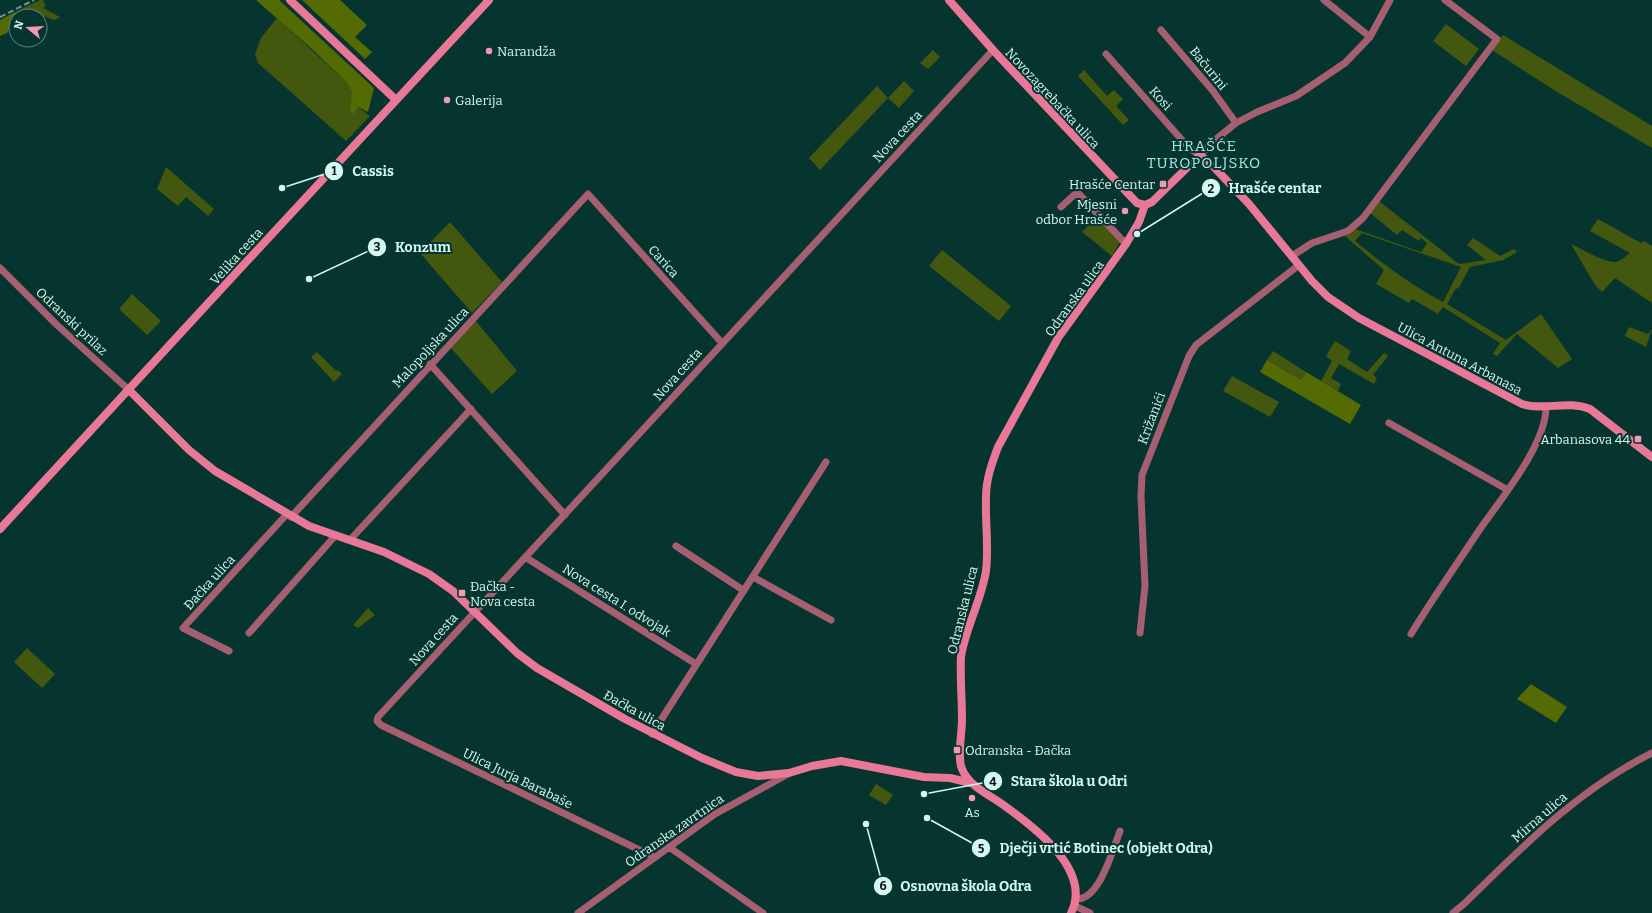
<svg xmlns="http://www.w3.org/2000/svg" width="1652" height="913" viewBox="0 0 1652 913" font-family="Bitter,serif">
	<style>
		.green { fill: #44570f; fill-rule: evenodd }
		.forest { fill: #536b02 }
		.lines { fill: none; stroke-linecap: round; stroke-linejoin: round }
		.street { stroke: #a55f71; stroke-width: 7 }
		.secondary { stroke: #e97898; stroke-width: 8 }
		.rail { stroke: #6c9690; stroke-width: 2; stroke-dasharray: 6 3; stroke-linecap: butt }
		.poi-dot { fill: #f29ab0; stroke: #063530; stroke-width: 1.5 }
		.labels { text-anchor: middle; stroke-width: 4; stroke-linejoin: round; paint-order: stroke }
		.poi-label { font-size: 13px; fill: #d2f8f1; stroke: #063530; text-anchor: start }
		.street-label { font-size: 13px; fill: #d2f8f1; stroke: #063530 }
		.quarter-label { font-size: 15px; letter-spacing: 1px; fill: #9cede1; stroke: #063530 }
		.leader { fill: none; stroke: #d2f8f1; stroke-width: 1.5 }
		.callout-dot { fill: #d2f8f1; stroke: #063530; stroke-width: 1.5 }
		.mark-label { font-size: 12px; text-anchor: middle; font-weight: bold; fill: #111 }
		.callout-label { font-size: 14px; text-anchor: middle; font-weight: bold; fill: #d2f8f1; stroke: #063530; stroke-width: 4; stroke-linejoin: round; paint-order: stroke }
	</style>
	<rect width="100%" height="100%" fill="#063530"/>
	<path class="green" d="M40,0H43L46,6L43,8L60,17L54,20L31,11L16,16L15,12Z
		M277,18L346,82L352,92V100L358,107L370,116L346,141L258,63L255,54L261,38Z
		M1446,24L1479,49L1466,66L1433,41Z
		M1503,35L1652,126V148L1554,90L1492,50Z
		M933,50L940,57L928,69L920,63Z
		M1084,70L1107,96L1114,90L1123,99L1116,106L1129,120L1123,125L1078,76Z
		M904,81L914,91L899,108L888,98L820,170L809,158L877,86L888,98Z
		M166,167L214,209L208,216L186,197L178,206L157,189Z
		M1379,201L1459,264L1486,260L1467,245L1473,238L1500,256L1514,249L1517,252L1503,260L1470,267L1458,289L1456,288L1447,304L1506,340L1541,314L1572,359L1558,368L1517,334L1497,356L1493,354L1500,343L1443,307L1438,314L1412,299L1409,303L1376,284L1384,270L1345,236L1351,234L1355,229L1421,252L1427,243L1421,238L1419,241L1402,230L1397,235L1370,213ZM1362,233L1461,267L1443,302C1411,285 1383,264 1355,241Z
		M1097,217L1120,242L1112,256L1082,232Z
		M1598,219L1641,243L1644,241L1652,246V303L1615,278L1602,292L1595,285L1571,244C1582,249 1609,266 1619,261C1623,259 1627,255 1630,253L1590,231Z
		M450,222L502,282L472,313L420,253Z
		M942,250L1011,306L999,321L929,266Z
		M132,294L161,321L147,335L119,309Z
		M475,320L517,371L492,394L450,347Z
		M1629,327L1648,334L1652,329L1646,347L1625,336Z
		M1335,341L1351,351L1347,359L1367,372L1384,353L1388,356L1373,375L1377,378L1374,384L1339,364L1331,378L1341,384L1338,391L1321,381L1332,361L1326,356Z
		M1273,351L1306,372L1301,380L1267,360Z
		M317,352L336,371L338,370L342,374L334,382L311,357Z
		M1232,376L1279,402L1270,417L1223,391Z
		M368,608L375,615L358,628L353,625Z
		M27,648L55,674L42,688L14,662Z
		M876,784L893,795L886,805L869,795Z"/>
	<path class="forest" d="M256,0H279L374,88L368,112L358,107L353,114L350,112L352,92L346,82L313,50Z
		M302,0H340L367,25L355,37L372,52L365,59Z
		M15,12L16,16L13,26L10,27L7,33L0,36V20Z
		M1267,360L1301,380L1306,372L1361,405L1350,424L1260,372Z
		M1531,684L1567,707L1556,723L1517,699Z"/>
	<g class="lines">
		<path class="street" d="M1324,0L1370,37
			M1161,30L1213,91L1236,123
			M1106,54L1189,148L1200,155L1215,140L1236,123L1257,112L1296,96L1345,63L1370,37L1390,0
			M1061,207L1074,195L1079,194L1126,244
			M1292,256L1312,243L1348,231L1363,218L1497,39L1445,0
			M0,268L57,325L129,390
			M430,364L565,515
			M1389,423L1508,490
			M291,517L588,194L722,343
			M350,540L471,409
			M676,546L743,590
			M525,557L696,664
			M753,577L831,620
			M249,633L335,536
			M1140,633L1145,586L1141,496L1142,475L1189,356L1196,345L1205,338L1299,265
			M1411,634C1433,598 1457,564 1480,529C1501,499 1546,445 1546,407
			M229,651L183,628L287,514
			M652,734L826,462
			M669,847L763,913
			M654,857L381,725L377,721L378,717L993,50
			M1077,899C1100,899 1113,849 1120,831
			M1075,906L1090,913
			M578,913L715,814L788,774
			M1453,913L1465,903C1523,846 1579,789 1652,753"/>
		<path class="secondary" d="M290,0L395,99
			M949,0L993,50L1137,203L1145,205L1152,202L1200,155L1213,166L1249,204L1312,281L1328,297L1359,318L1522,404C1544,411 1567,400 1590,409L1652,457
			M129,390L189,450L215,471L309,526L384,552L429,574L453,591L517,653L537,668L625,719L702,758L736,772L758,776L789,773L812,766L841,761L924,777L950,778L971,783
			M0,529C163,353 325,175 489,0
			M1071,913C1093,870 1033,826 1002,804C988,794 969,786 962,769C957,758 962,733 962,720C962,699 960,678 961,656C966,627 981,601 986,571C989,546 985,522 986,497C986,479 992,463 998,447L1058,338L1126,244L1139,222L1145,205"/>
		<path class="rail" d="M0,17L34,0"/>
	</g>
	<g class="poi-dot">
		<circle cx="489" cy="51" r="4"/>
		<circle cx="447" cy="100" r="4"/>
		<rect x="1159" y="180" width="8" height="8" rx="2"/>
		<circle cx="1125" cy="211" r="4"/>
		<rect x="1634" y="435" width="8" height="8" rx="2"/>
		<rect x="458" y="589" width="8" height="8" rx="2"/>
		<rect x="953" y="746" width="8" height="8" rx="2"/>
		<circle cx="972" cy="798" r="4"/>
	</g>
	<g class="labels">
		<g class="poi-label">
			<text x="497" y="56">Narandža</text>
			<text x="455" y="105">Galerija</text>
			<text x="1155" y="189" text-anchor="end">Hrašće Centar</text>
			<text x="1117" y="209" text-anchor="end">Mjesni<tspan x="1117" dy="15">odbor Hrašće</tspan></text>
			<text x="1630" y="444" text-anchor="end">Arbanasova 44</text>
			<text x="470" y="591">Đačka -<tspan x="470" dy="15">Nova cesta</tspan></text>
			<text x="965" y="755">Odranska - Đačka</text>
			<text x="972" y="817" text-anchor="middle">As</text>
		</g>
		<g class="street-label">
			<text transform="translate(1209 68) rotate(51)" y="5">Bačurini</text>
			<text transform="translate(1053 98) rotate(47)" y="5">Novozagrebačka ulica</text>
			<text transform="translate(1161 98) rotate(48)" y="5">Kosi</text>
			<text transform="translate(897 136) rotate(-47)" y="5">Nova cesta</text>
			<text transform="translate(236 256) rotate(-48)" y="5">Velika cesta</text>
			<text transform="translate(664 261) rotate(48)" y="5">Carica</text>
			<text transform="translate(1074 298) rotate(-54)" y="5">Odranska ulica</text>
			<text transform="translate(72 321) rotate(43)" y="5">Odranski prilaz</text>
			<text transform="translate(430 347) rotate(-47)" y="5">Malopoljska ulica</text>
			<text transform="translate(1460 358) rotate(28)" y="5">Ulica Antuna Arbanasa</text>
			<text transform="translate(677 374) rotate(-48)" y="5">Nova cesta</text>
			<text transform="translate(1151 418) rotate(-69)" y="5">Križanići</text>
			<text transform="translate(209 582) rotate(-48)" y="5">Đačka ulica</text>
			<text transform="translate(617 600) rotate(32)" y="5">Nova cesta I. odvojak</text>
			<text transform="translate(962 610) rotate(-76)" y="5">Odranska ulica</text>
			<text transform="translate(433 639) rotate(-48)" y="5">Nova cesta</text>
			<text transform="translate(635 710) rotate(29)" y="5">Đačka ulica</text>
			<text transform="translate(518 778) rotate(26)" y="5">Ulica Jurja Barabaše</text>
			<text transform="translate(1539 817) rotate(-41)" y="5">Mirna ulica</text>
			<text transform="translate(674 830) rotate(-35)" y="5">Odranska zavrtnica</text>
		</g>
		<g class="quarter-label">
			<text x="1204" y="151">HRAŠĆE<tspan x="1204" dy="17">TUROPOLJSKO</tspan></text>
		</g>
	</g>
	<path class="leader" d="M282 188L334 171M1137 234L1211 188M309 279L377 247M924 794L993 781M927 818L981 848M866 824L883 886"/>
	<g class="callout-dot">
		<circle cx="282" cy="188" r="4"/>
		<circle cx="1137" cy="234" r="4"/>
		<circle cx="309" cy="279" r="4"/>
		<circle cx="924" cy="794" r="4"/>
		<circle cx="927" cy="818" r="4"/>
		<circle cx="866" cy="824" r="4"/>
		<circle cx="334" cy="171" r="10"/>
		<circle cx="1211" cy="188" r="10"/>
		<circle cx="377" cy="247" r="10"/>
		<circle cx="993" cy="781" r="10"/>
		<circle cx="981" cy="848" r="10"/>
		<circle cx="883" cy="886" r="10"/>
	</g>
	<g class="mark-label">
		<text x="334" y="175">1</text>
		<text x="1211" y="193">2</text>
		<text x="377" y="251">3</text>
		<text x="993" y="786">4</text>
		<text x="981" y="853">5</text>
		<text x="883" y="890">6</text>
	</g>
	<g class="callout-label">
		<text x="373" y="176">Cassis</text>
		<text x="1275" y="193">Hrašće centar</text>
		<text x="423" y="252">Konzum</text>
		<text x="1069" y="786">Stara škola u Odri</text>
		<text x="1106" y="853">Dječji vrtić Botinec (objekt Odra)</text>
		<text x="966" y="891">Osnovna škola Odra</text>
	</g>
	<g transform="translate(28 28) rotate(288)"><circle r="19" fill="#063530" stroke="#58837d"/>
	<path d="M0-3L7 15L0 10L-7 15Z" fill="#f29ab0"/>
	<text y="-6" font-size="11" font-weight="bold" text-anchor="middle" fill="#d2f8f1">N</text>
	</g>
</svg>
